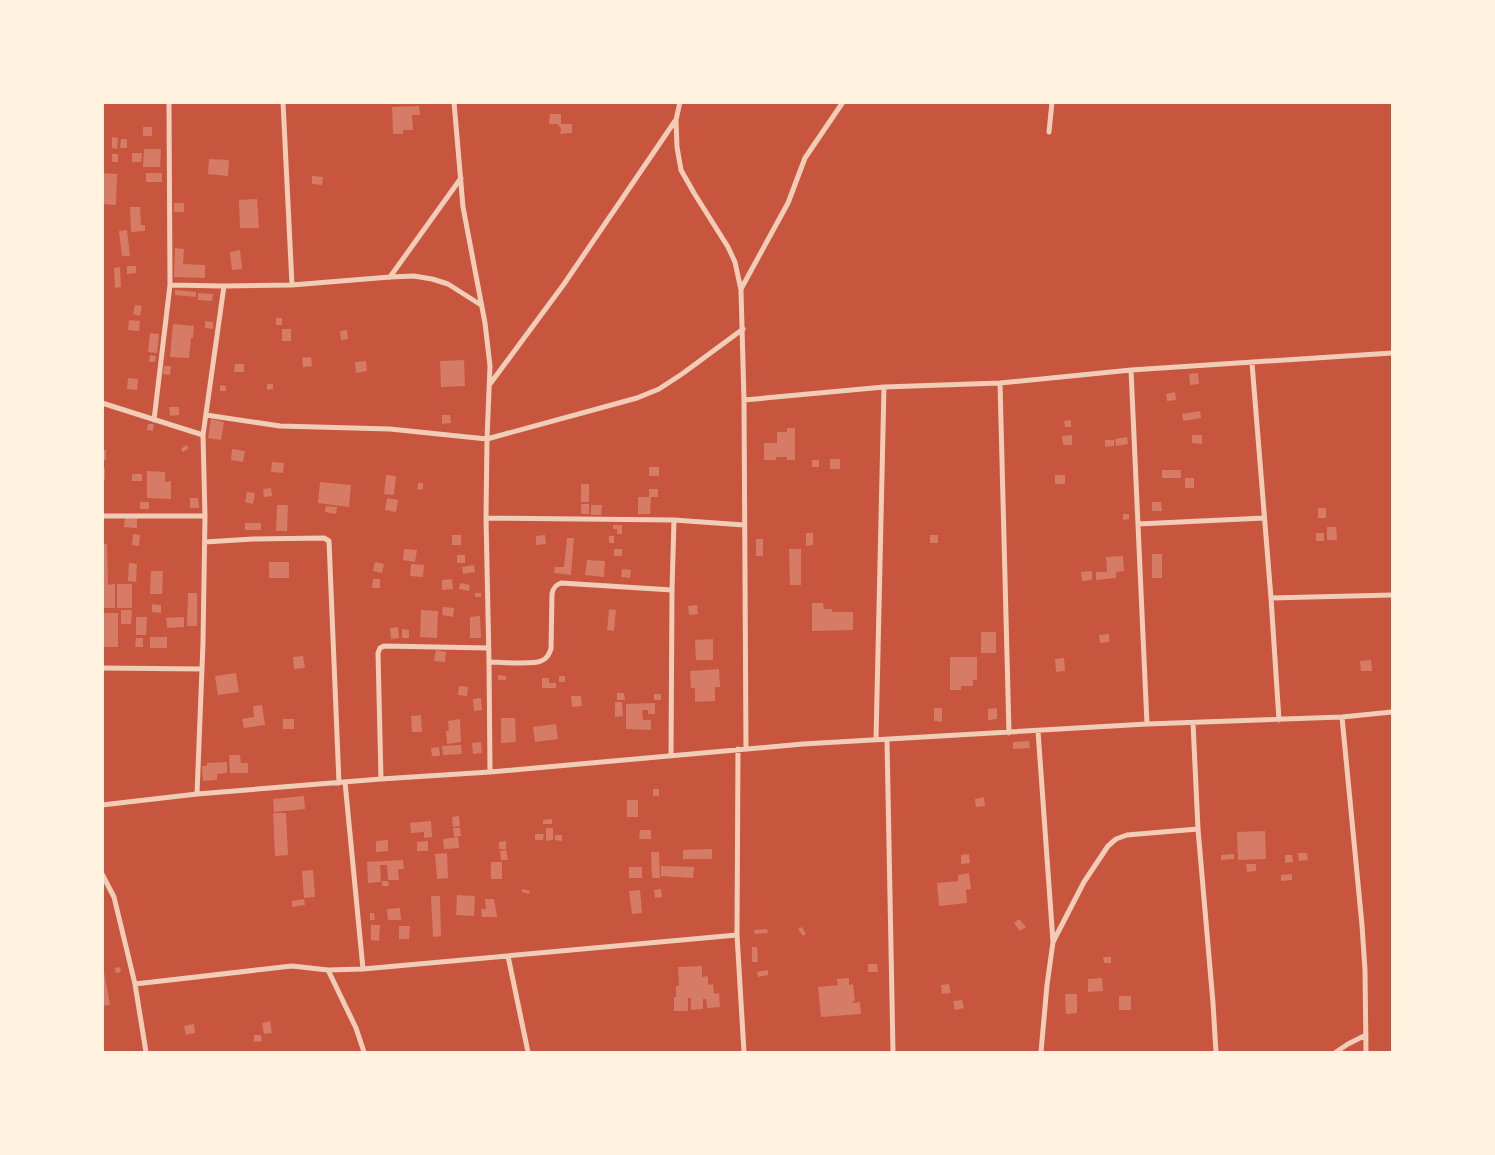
<svg xmlns="http://www.w3.org/2000/svg" width="1495" height="1155" viewBox="0 0 1495 1155" font-family="Bitter,serif">
	<style>
		.building { fill: #d67c66 }
		.lines { fill: none; stroke-linecap: round; stroke-linejoin: round }
		.minor { stroke: #f1ccb7; stroke-width: 5 }
	</style>
	<rect width="100%" height="100%" fill="#c8553d"/>
	<path class="building" d="M419,106L420,115H412L413,130H403V134H393L392,107Z
		M550,114H561V124H572V133L560,134L561,128L557,124H549Z
		M143,127H152V136H143Z
		M112,137L118,138L117,149L112,148Z
		M121,139H127V148H120Z
		M144,149H161L160,167H143Z
		M132,153H142L141,162H132Z
		M112,154H118V162H112Z
		M209,159L229,160L228,176L208,174Z
		M102,173L117,174L116,205L102,204Z
		M146,173H162V182H146Z
		M312,176L323,177L322,185L312,184Z
		M257,199L259,228H240L239,200Z
		M174,203H184V212H174Z
		M130,207H140L141,225H145V231L131,232Z
		M127,230L130,256H122L119,231Z
		M175,248L184,249L183,264L205,265V278L174,277Z
		M240,250L242,269L232,270L230,252Z
		M127,266H136V273L127,274Z
		M120,267L121,287L115,288L114,268Z
		M175,290L196,292V297L175,295Z
		M198,293L213,294L212,301L198,300Z
		M135,305L142,306L140,316L133,314Z
		M276,318H282V325H276Z
		M129,320L140,321L139,331L128,330Z
		M205,321L213,322V329L205,328Z
		M173,324L194,326L193,338H191L189,358L170,357Z
		M282,329H291V341H282Z
		M347,330L348,339L341,340L340,331Z
		M150,333L159,334L157,353L148,352Z
		M150,355L156,356L155,362H149Z
		M311,357L312,366L303,367L302,358Z
		M464,360L465,386L441,387L440,361Z
		M366,361L367,371L356,373L355,362Z
		M235,364H244V372H234Z
		M164,366H171L170,375L163,374Z
		M1198,373L1199,384L1190,385L1189,374Z
		M128,378L138,379L137,390L127,389Z
		M267,384H273V389L267,390Z
		M220,385L226,386V391H220Z
		M1175,392L1176,400L1167,401L1166,394Z
		M169,407H179V415L170,416Z
		M1200,411L1201,418L1183,421L1182,414Z
		M442,415H450L451,423L442,424Z
		M211,419L224,422L221,440L208,438Z
		M1071,420V427H1065L1064,421Z
		M148,424H154L153,431L147,430Z
		M787,428H795V460H787V457H776V460H764V443H777V432H787Z
		M1072,435V445H1063L1062,436Z
		M1192,435H1202V444L1192,443Z
		M1127,437L1128,444L1116,446L1115,439Z
		M1105,440H1114V446L1105,447Z
		M186,445L189,448L183,452L181,449Z
		M232,449L245,451L243,462L231,460Z
		M102,450H106V460H102Z
		M830,459H840V469H830Z
		M812,460H819V467H812Z
		M272,462L284,463L283,473L271,472Z
		M649,467H659V476H649Z
		M102,468H105V480H102Z
		M1162,470H1181V478H1162Z
		M147,471L165,472V482L171,481V499L147,498Z
		M132,474H142V481H132Z
		M386,475L396,476L394,495L384,494Z
		M1055,475H1065V484H1055Z
		M1185,478H1194V488H1185Z
		M320,482L351,485L349,507L318,503Z
		M418,483H423V489L418,490Z
		M581,484H589V502H581Z
		M271,488L272,496L264,497L263,489Z
		M649,489H658V497H649Z
		M247,492L255,493L253,504L245,502Z
		M638,497H651L650,514H638Z
		M190,498H198L199,508H190Z
		M387,498L398,500L396,512L385,510Z
		M140,502H149V509H140Z
		M1152,502H1161L1162,511H1152Z
		M581,504H589V514H581Z
		M277,505H288L287,531H276Z
		M591,505H602L601,515H591Z
		M326,506L337,507L336,514L325,512Z
		M1318,508H1326V518H1318Z
		M1123,514H1129V519L1123,520Z
		M125,516L137,517V528L124,527Z
		M245,523H261V530H245Z
		M613,525H622V534H617V529H613Z
		M1327,527H1336L1337,540H1327Z
		M806,533H813V545L806,546Z
		M1316,533H1324V541H1316Z
		M133,534L140,535L139,546L132,545Z
		M452,535H461V545H452Z
		M545,535L546,544L536,545V536Z
		M930,535H938V543H930Z
		M609,536H614V543H609Z
		M567,538H574L571,575L554,573L555,567H564Z
		M756,539H763V556H756Z
		M102,544H107L108,585L115,584V608H102Z
		M404,549L417,550L415,562L403,560Z
		M614,549H622V556H614Z
		M789,549H801V585H790Z
		M1152,554H1162V578H1152Z
		M457,555H465V563H457Z
		M1123,556L1124,571L1116,572V578L1096,580V572H1107L1106,557Z
		M587,560L605,561L604,577L585,575Z
		M269,562H289V578H269Z
		M375,562L384,564L382,573L373,571Z
		M129,563L137,564L136,582L128,581Z
		M411,564L424,565L423,577L410,576Z
		M474,565L475,572L463,574L462,567Z
		M622,569L631,570L630,578L621,577Z
		M151,571H163L162,594H150Z
		M1092,571V580L1082,581L1081,572Z
		M373,579H380V588H372Z
		M452,579L453,589L442,590V580Z
		M460,583L470,585L469,591L459,589Z
		M117,584H132V608H117Z
		M188,593H197V626H187Z
		M475,593H481V597H475Z
		M812,603H823L824,609H832V612H853V630L812,631Z
		M152,604L161,605V613L152,612Z
		M697,605L698,614L689,615L688,606Z
		M443,607L454,608L453,617L442,615Z
		M609,609L616,610L614,631L607,630Z
		M121,610H132L131,624H121Z
		M421,610L438,611L437,638L420,637Z
		M102,613H118V647H102Z
		M480,616L481,638H470V617Z
		M136,617H147L146,635H136Z
		M184,617V627L167,628L166,618Z
		M398,627L399,638L391,639L390,628Z
		M402,629L409,630V638H402Z
		M981,632H996V653H981Z
		M1109,634V642L1100,643L1099,635Z
		M150,637H167V648H150Z
		M136,638H143V647H135Z
		M713,639V660H696L695,640Z
		M436,650L446,652L445,662L434,661Z
		M303,656L305,668L294,669L293,657Z
		M950,657H977V680H973V686H961V690H950Z
		M1064,658L1065,671L1056,672L1055,659Z
		M1371,660L1372,671H1361L1360,661Z
		M719,669L720,687H715V701L695,702V688H691L690,671Z
		M236,673L239,692L218,695L215,676Z
		M498,675L506,676V680H498Z
		M559,676H565V682H559Z
		M542,678H549V683H556V688H542Z
		M459,686L468,687L467,696L458,695Z
		M617,693H624L625,700H617Z
		M654,694H661V700H654Z
		M571,696H581L582,706L572,707Z
		M481,698L482,710L474,711L473,699Z
		M615,702H622L623,716L615,717Z
		M655,703V714H648V710H642L643,720H651V730L626,729V704Z
		M262,705L265,725L244,728L242,719L254,717L253,706Z
		M934,708H942V722L934,721Z
		M997,708V719L988,720V709Z
		M421,715L422,732H412L411,716Z
		M501,718H515L516,742L501,743Z
		M283,719H294V729H283Z
		M460,719L461,742L447,744L446,731H449L448,721Z
		M556,724L558,739L535,742L533,727Z
		M1029,741L1030,748L1013,749V742Z
		M481,742L482,753L473,754L472,743Z
		M461,745L462,754L443,755L442,746Z
		M439,747L440,756H432L431,748Z
		M229,755H240L241,763H248V773H230Z
		M227,762V773L217,774V780L203,781L202,766H207V763Z
		M653,789H659V796H653Z
		M304,796L305,809L274,812L273,799Z
		M984,797L985,806L976,807L975,799Z
		M627,800H638V817H627Z
		M273,813H286L288,855L275,856Z
		M459,816L460,826L453,827L452,817Z
		M552,819V824H543V820Z
		M431,821L432,837L424,838V832L411,833L410,823Z
		M453,828H460L461,836L454,837Z
		M546,828H553V840L546,841Z
		M640,830H651V839H639Z
		M1265,831L1266,859L1238,860L1237,832Z
		M535,834H544L543,840H535Z
		M555,835H562V841L555,840Z
		M458,837L459,848L444,849L443,839Z
		M388,840V851L376,852V841Z
		M428,841V851H417V842Z
		M506,841V849H499V842Z
		M712,849V859H683V850Z
		M506,850L508,860H501L500,851Z
		M651,852H659L660,878H652Z
		M447,853L448,878L437,879L435,854Z
		M1298,853H1307L1308,860L1299,861Z
		M969,854L970,863L961,864V855Z
		M1234,854V859L1221,860V855Z
		M1285,855H1292L1293,862L1285,863Z
		M403,860L404,869H398L399,880H388L387,865H380L381,882L368,883L367,862Z
		M491,862H502V879H491Z
		M1246,864H1256V871L1247,872Z
		M661,866L694,867L693,878L661,876Z
		M629,867H642V878H629Z
		M313,870L315,897L304,898L302,871Z
		M969,873L971,889L966,890L967,903L939,906L937,883L958,881V875Z
		M1292,874V880L1281,881V875Z
		M382,881H388L389,886H382Z
		M522,889L530,891L529,894L522,892Z
		M661,889L662,897L655,898L654,890Z
		M640,890L642,913L632,914L629,891Z
		M457,895L475,896L474,916L456,915Z
		M431,896H440L441,936L433,937Z
		M304,899L305,905L292,907V901Z
		M485,899H494L497,917H482L481,909H486Z
		M400,908L401,920H388L387,909Z
		M370,913H374L375,920H370Z
		M1019,919L1026,927L1020,931L1014,923Z
		M371,925H380L379,941L371,940Z
		M399,926H410L409,939H399Z
		M802,927L806,934L803,936L798,929Z
		M767,929L768,933L755,934L754,930Z
		M752,947H757L758,962H752Z
		M1103,957H1111V963H1104Z
		M868,964H877L878,972H868Z
		M702,966V977L708,976V985L713,984L714,994L719,993L720,1007L707,1008L706,999H703V1009L691,1010V998H688V1011H674V997H676V986H679L678,967Z
		M120,967L121,972L116,973L115,968Z
		M768,970V975L758,977L757,972Z
		M102,972H104L110,1005L102,1006Z
		M849,978V985L853,984L855,1001H853V1003L860,1002L861,1014L821,1017L818,987L838,985L837,979Z
		M1102,978L1103,991L1088,992V979Z
		M949,984L951,993L942,994L941,985Z
		M1065,994H1077V1013L1066,1014Z
		M1119,996H1131V1010H1119Z
		M962,1000L964,1008L955,1010L953,1001Z
		M270,1021L272,1033L264,1034L262,1023Z
		M194,1024L195,1033L186,1035L184,1026Z
		M254,1035H261L262,1041L254,1042Z"/>
	<g class="lines">
		<path class="minor" d="M283,102L292,285
			M454,102L463,207L485,323L490,366L487,439L486,518L489,662L490,772
			M680,102L676,120L677,147L681,170L694,193L728,247L735,262L741,290L744,400L746,749
			M1049,132L1052,102
			M390,277L461,178
			M170,285L224,286L292,285L390,277L414,276L432,279L448,284L481,305
			M741,289L788,203L805,158L843,102
			M1252,363L1271,598L1279,720
			M1131,370L1147,724
			M1000,383L1009,733
			M490,384L564,284L675,121
			M744,400L884,387L1000,383L1131,370L1392,353
			M102,403L203,435
			M206,415L280,426L390,429L487,439L637,398L659,389L682,374L743,329
			M154,420L170,285L169,102
			M102,516H205
			M486,518L674,520L744,525
			M1138,524L1264,518
			M205,542L253,539L324,538L329,541L339,783
			M1271,598L1392,595
			M489,662C501,662 533,665 541,661C547,659 549,654 551,649L552,594C553,588 555,585 561,583L672,590
			M102,668L201,669
			M1342,717L1362,925L1365,970L1366,1052
			M1193,723L1198,829L1213,1003L1216,1052
			M1038,731L1053,942L1047,985L1041,1052
			M876,740L884,387
			M887,740L893,1052
			M738,749L737,935L744,1052
			M671,756L672,590L674,520
			M381,779L378,653L380,648L384,646L489,648
			M345,782L363,969
			M197,794L203,643L205,516L203,435L224,286
			M102,805L197,794L381,779L490,772L803,744L1147,724L1342,717L1392,712
			M102,874L114,897L135,984L146,1052
			M1053,942L1084,882L1108,846L1116,839L1127,835L1198,829
			M508,956L528,1052
			M328,970L356,1028L364,1052
			M135,984L292,966L328,970L363,969L737,935
			M1336,1052L1348,1044L1366,1035"/>
	</g>
	<rect width="1495" height="1155" fill="none" stroke="#fff3e0" stroke-width="208"/>
</svg>
